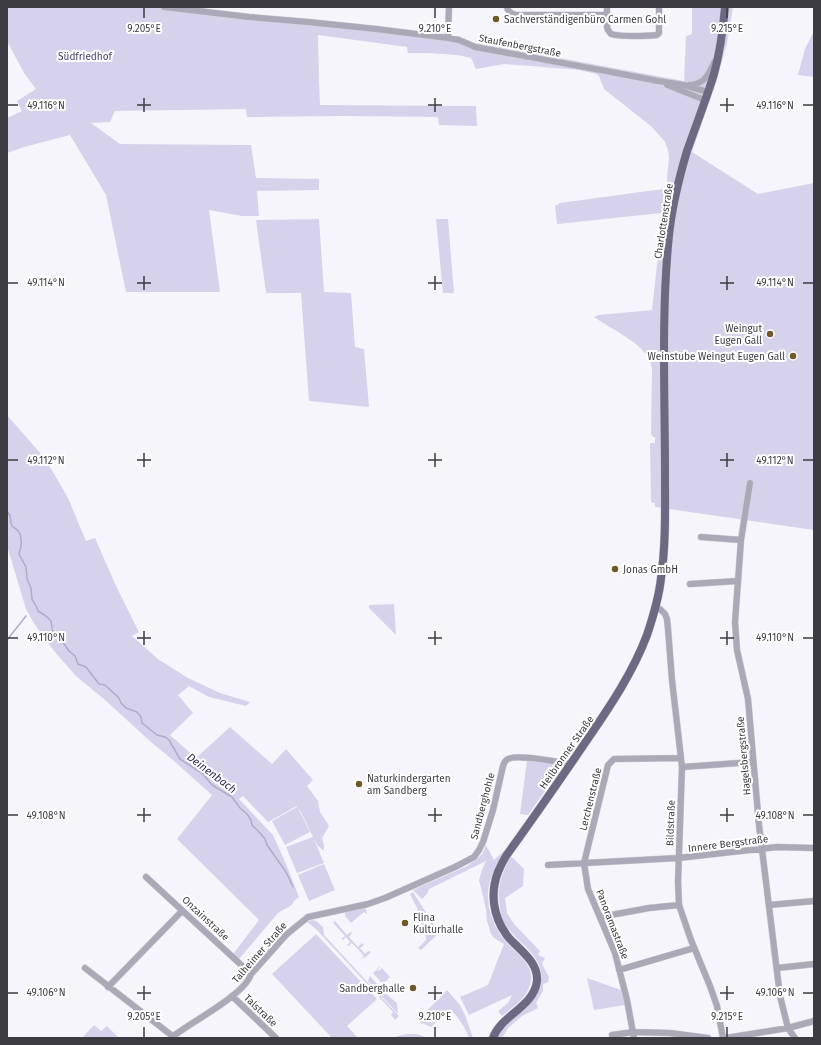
<svg xmlns="http://www.w3.org/2000/svg" width="821" height="1045" viewBox="0 0 821 1045" font-family="'Fira Sans',sans-serif">
	<style>
		.green { fill: #d7d2eb }
		.lines { fill: none; stroke-linecap: round; stroke-linejoin: round }
		.stream { stroke: #b0aaca; stroke-width: 1.5 }
		.minor-casing { stroke: #d1d0d7; stroke-width: 7 }
		.major-casing { stroke: #d1d0d7; stroke-width: 9 }
		.minor { stroke: #aba9b7; stroke-width: 6 }
		.major { stroke: #6e6982; stroke-width: 8 }
		.ticks { fill: none; stroke: #3c3b42; stroke-width: 1.5 }
		.poi-dot { fill: #705929; stroke: #fff; stroke-width: 1.5 }
		.labels { text-anchor: middle; stroke-width: 4; stroke-linejoin: round; paint-order: stroke }
		.poi-label { font-size: 10px; fill: #3c3b42; stroke: #fff; text-anchor: start }
		.street-label { font-size: 10px; fill: #3c3b42; stroke: #fff }
		.park-label { font-size: 10px; fill: #463b68; stroke: #fff }
		.water-label { font-size: 11px; font-style: italic; fill: #30244f; stroke: #fff }
		.ticks-label { font-size: 10px; text-anchor: middle; fill: #3c3b42; stroke: #fff; stroke-width: 4; stroke-linejoin: round; paint-order: stroke }
	</style>
	<rect width="100%" height="100%" fill="#f6f5fc"/>
	<path class="green" d="M7,7H191L444,38L511,49L684,81L686,36L692,34V7H733L727,44L715,84L692,152L758,194L814,183V530L655,507V503H653L651,501L650,443H655V437H653L651,434L652,369C651,365 651,361 648,357C638,341 610,328 594,317L599,315L652,310L662,220L665,202L668,195L667,177L669,158L668,150L665,142L652,127L604,89L599,76L596,74L580,70L504,64L476,69L471,58C451,53 429,53 408,53L407,47L318,35L319,81L320,105L476,106L477,126L439,125L438,117L343,116L247,117L246,109L115,111L110,122L91,123L120,144L251,145L256,178L319,179V190L257,191L259,216H242L209,210L220,292H126L106,195L70,135L24,147L7,153V118L22,111L17,101L36,89L24,73L7,41Z
		M814,31V77L798,75L805,49Z
		M663,189L664,191L662,213L557,224L555,206L560,203Z
		M319,219L324,292L351,293L355,347L364,349L369,407L309,401L301,293H266L256,220Z
		M436,219H448L454,293H443Z
		M7,415L46,460L68,498L86,541L95,538L117,588L139,632L132,636L158,659L188,678L220,693L250,702L246,706L209,697L189,686L178,695L193,713L170,735L196,758L230,727L272,764L286,749L313,780L307,786L318,801L320,812L329,826L322,838L324,845V851L318,846L314,839L324,863L297,873L286,847L313,837L301,812L298,808L310,832L285,845L272,821L297,807V806L268,822L243,796L239,799L273,835L286,864L299,897L294,901L292,905L278,913L239,959L233,954L259,920L177,839L212,795L174,761L151,742L105,700L76,676L54,651L35,625L26,609L7,546Z
		M394,604L396,635L369,608V605Z
		M527,760L560,765L561,767L560,770L528,815L520,814Z
		M486,845L494,860L505,850C498,863 489,877 488,892C487,908 493,925 503,938C515,955 540,965 528,990C523,1001 511,1008 502,1016L498,1011L508,1003L512,995L469,1015L460,997L488,985L504,944L494,938L491,934L487,921L486,909L479,880L482,870L486,861L429,889L427,894L422,899L413,890L467,866L478,858L483,853Z
		M510,857L513,858L524,869L523,886L505,898L507,913L514,924L540,951L538,955L545,958L542,964L549,977L548,982L543,984V991L536,1003L538,1008L522,1016L508,1028L502,1038H497C499,1032 504,1028 508,1024C522,1011 538,1001 541,981C545,954 514,942 503,921C501,917 500,912 500,907C496,888 502,874 510,857Z
		M324,864L335,890L309,901L298,875Z
		M413,892L439,933L421,950L418,948L426,940V937L417,908L410,894Z
		M365,908L366,909L367,914L364,912L351,923L345,916V913L346,911Z
		M312,920L316,921L323,927L324,935L398,1015V1017L395,1020L391,1015L393,1012L316,929L307,922Z
		M335,921L347,935L351,932L352,933L349,937L358,947L362,943L364,945L360,948L365,954L369,951L371,952L366,957L360,959L364,956L352,943L348,946L347,945L350,942L346,937L343,940L341,939L345,936L333,923Z
		M316,934L377,999L347,1026L358,1038H332L272,974Z
		M380,966V967L377,970L378,971L382,968L390,977L384,983L390,990L389,991L373,973Z
		M370,976L386,994L397,1003L398,1014L368,981Z
		M587,978L621,990L625,1005L594,1010Z
		M447,990L460,1005L465,1015L473,1038H469C465,1027 459,1018 450,1009L431,1027L419,1022L422,1015L440,998Z
		M94,1025L101,1031L107,1026L119,1038H82Z
		M407,1034H417L428,1038H393L398,1036Z"/>
	<g class="lines">
		<path class="stream" d="M7,511C13,518 9,520 12,526C14,528 18,530 19,532C23,539 21,548 19,554L26,567L27,579L31,588L32,599L37,608L38,611L46,616L51,621L53,633L54,635L62,641L69,651L75,656L78,664L86,667L99,684L105,685L119,698L121,703L126,708L137,712L141,717L142,723L157,735L165,737L169,740L180,759L203,774L212,785L232,797L240,808L247,814L251,820L252,825L260,833L265,839L267,845L286,872L293,887
			M7,640L26,616"/>
		<defs>
			<path id="minor" d="M164,7L249,17L308,22L376,29L448,38L459,40L475,47L606,71L658,81L684,85L708,92
				M507,7C508,12 512,14 516,15H607
				M607,7V27L608,30L611,34C620,37 647,36 657,35L659,33V7
				M448,38L449,7
				M667,85L705,100
				M689,85C706,84 708,74 715,61
				M750,483L741,540L735,622L737,650L748,699L759,825L780,996L788,1028L795,1038
				M701,537L741,540
				M690,584L737,581
				M655,607L661,610L665,614L667,619L668,629L672,680L682,767L678,882L679,905L691,940L710,986L717,1006L723,1038
				M682,767L753,762
				M548,865L678,858L777,847L814,848
				M146,877L251,974
				M769,905L814,901
				M600,917L649,908L679,905
				M85,968L175,1038
				M777,968L814,964
				M619,970L694,948
				M108,987L182,911
				M232,996L276,1038
				M612,1035L633,1032L670,1033L708,1038
				M171,1038C189,1023 245,995 251,974L287,934L308,917L368,904L385,898L455,867L474,857L479,850L483,842L493,810L503,766C504,763 505,760 508,759C517,754 560,762 570,764
				M634,1038L627,1000L615,953L588,889L584,863L608,765L614,759L681,758
				M726,1038L788,1028L814,1021"/>
			<path id="major" d="M493,1038C501,1015 534,1007 537,981C538,966 528,957 518,947C514,943 509,939 506,934C493,916 490,893 498,872C500,867 503,861 506,856C534,817 562,777 589,737C611,705 633,672 647,635C653,617 659,598 661,578C666,544 665,509 665,474C665,395 661,314 669,235C672,207 679,178 687,151C696,125 706,100 714,74C720,52 723,30 725,7"/>
		</defs>
		<use href="#minor" class="minor-casing"/>
		<use href="#major" class="major-casing"/>
		<use href="#minor" class="minor"/>
		<use href="#major" class="major"/>
	</g>
	<path class="ticks" d="M144,8V18M435,8V18M727,8V18M144,98V112M435,98V112M727,98V112M8,105H18M137,105H151M428,105H442M720,105H734M803,105H813M144,276V290M435,276V290M727,276V290M8,283H18M137,283H151M428,283H442M720,283H734M803,283H813M144,453V467M435,453V467M727,453V467M8,460H18M137,460H151M428,460H442M720,460H734M803,460H813M144,631V645M435,631V645M727,631V645M8,638H18M137,638H151M428,638H442M720,638H734M803,638H813M144,808V822M435,808V822M727,808V822M8,815H18M137,815H151M428,815H442M720,815H734M803,815H813M144,986V1000M435,986V1000M727,986V1000M8,993H18M137,993H151M428,993H442M720,993H734M803,993H813M144,1027V1037M435,1027V1037M727,1027V1037"/>
	<g class="poi-dot">
		<circle cx="496" cy="19" r="4"/>
		<circle cx="770" cy="334" r="4"/>
		<circle cx="793" cy="356" r="4"/>
		<circle cx="615" cy="569" r="4"/>
		<circle cx="359" cy="784" r="4"/>
		<circle cx="405" cy="923" r="4"/>
		<circle cx="413" cy="988" r="4"/>
	</g>
	<g class="labels">
		<g class="poi-label">
			<text x="504" y="23">Sachverständigenbüro Carmen Gohl</text>
			<text x="762" y="332" text-anchor="end">Weingut<tspan x="762" dy="12">Eugen Gall</tspan></text>
			<text x="785" y="360" text-anchor="end">Weinstube Weingut Eugen Gall</text>
			<text x="623" y="573">Jonas GmbH</text>
			<text x="367" y="782">Naturkindergarten<tspan x="367" dy="12">am Sandberg</tspan></text>
			<text x="413" y="921">Flina<tspan x="413" dy="12">Kulturhalle</tspan></text>
			<text x="405" y="992" text-anchor="end">Sandberghalle</text>
		</g>
		<g class="street-label">
			<text transform="translate(520 45) rotate(11)" y="4">Staufenbergstraße</text>
			<text transform="translate(663 221) rotate(-81)" y="4">Charlottenstraße</text>
			<text transform="translate(566 752) rotate(-55)" y="4">Heilbronner Straße</text>
			<text transform="translate(743 756) rotate(-95)" y="4">Hagelsbergstraße</text>
			<text transform="translate(590 799) rotate(-76)" y="4">Lerchenstraße</text>
			<text transform="translate(482 806) rotate(-75)" y="4">Sandberghohle</text>
			<text transform="translate(670 823) rotate(-88)" y="4">Bildstraße</text>
			<text transform="translate(728 843) rotate(-7)" y="4">Innere Bergstraße</text>
			<text transform="translate(206 918) rotate(43)" y="4">Onzainstraße</text>
			<text transform="translate(613 924) rotate(69)" y="4">Panoramastraße</text>
			<text transform="translate(259 952) rotate(-49)" y="4">Talheimer Straße</text>
			<text transform="translate(261 1010) rotate(44)" y="4">Talstraße</text>
		</g>
		<g class="park-label">
			<text x="85" y="60">Südfriedhof</text>
		</g>
		<g class="water-label">
			<text transform="translate(212 773) rotate(37)" y="4">Deinenbach</text>
		</g>
	</g>
	<g class="ticks-label">
		<text x="144" y="32">9.205°E</text>
		<text x="435" y="32">9.210°E</text>
		<text x="727" y="32">9.215°E</text>
		<text x="46" y="109">49.116°N</text>
		<text x="775" y="109">49.116°N</text>
		<text x="46" y="286">49.114°N</text>
		<text x="775" y="286">49.114°N</text>
		<text x="46" y="464">49.112°N</text>
		<text x="775" y="464">49.112°N</text>
		<text x="46" y="641">49.110°N</text>
		<text x="775" y="641">49.110°N</text>
		<text x="46" y="819">49.108°N</text>
		<text x="775" y="819">49.108°N</text>
		<text x="46" y="996">49.106°N</text>
		<text x="775" y="996">49.106°N</text>
		<text x="144" y="1020">9.205°E</text>
		<text x="435" y="1020">9.210°E</text>
		<text x="727" y="1020">9.215°E</text>
	</g>
	<rect width="821" height="1045" fill="none" stroke="#3c3b42" stroke-width="16"/>
</svg>
